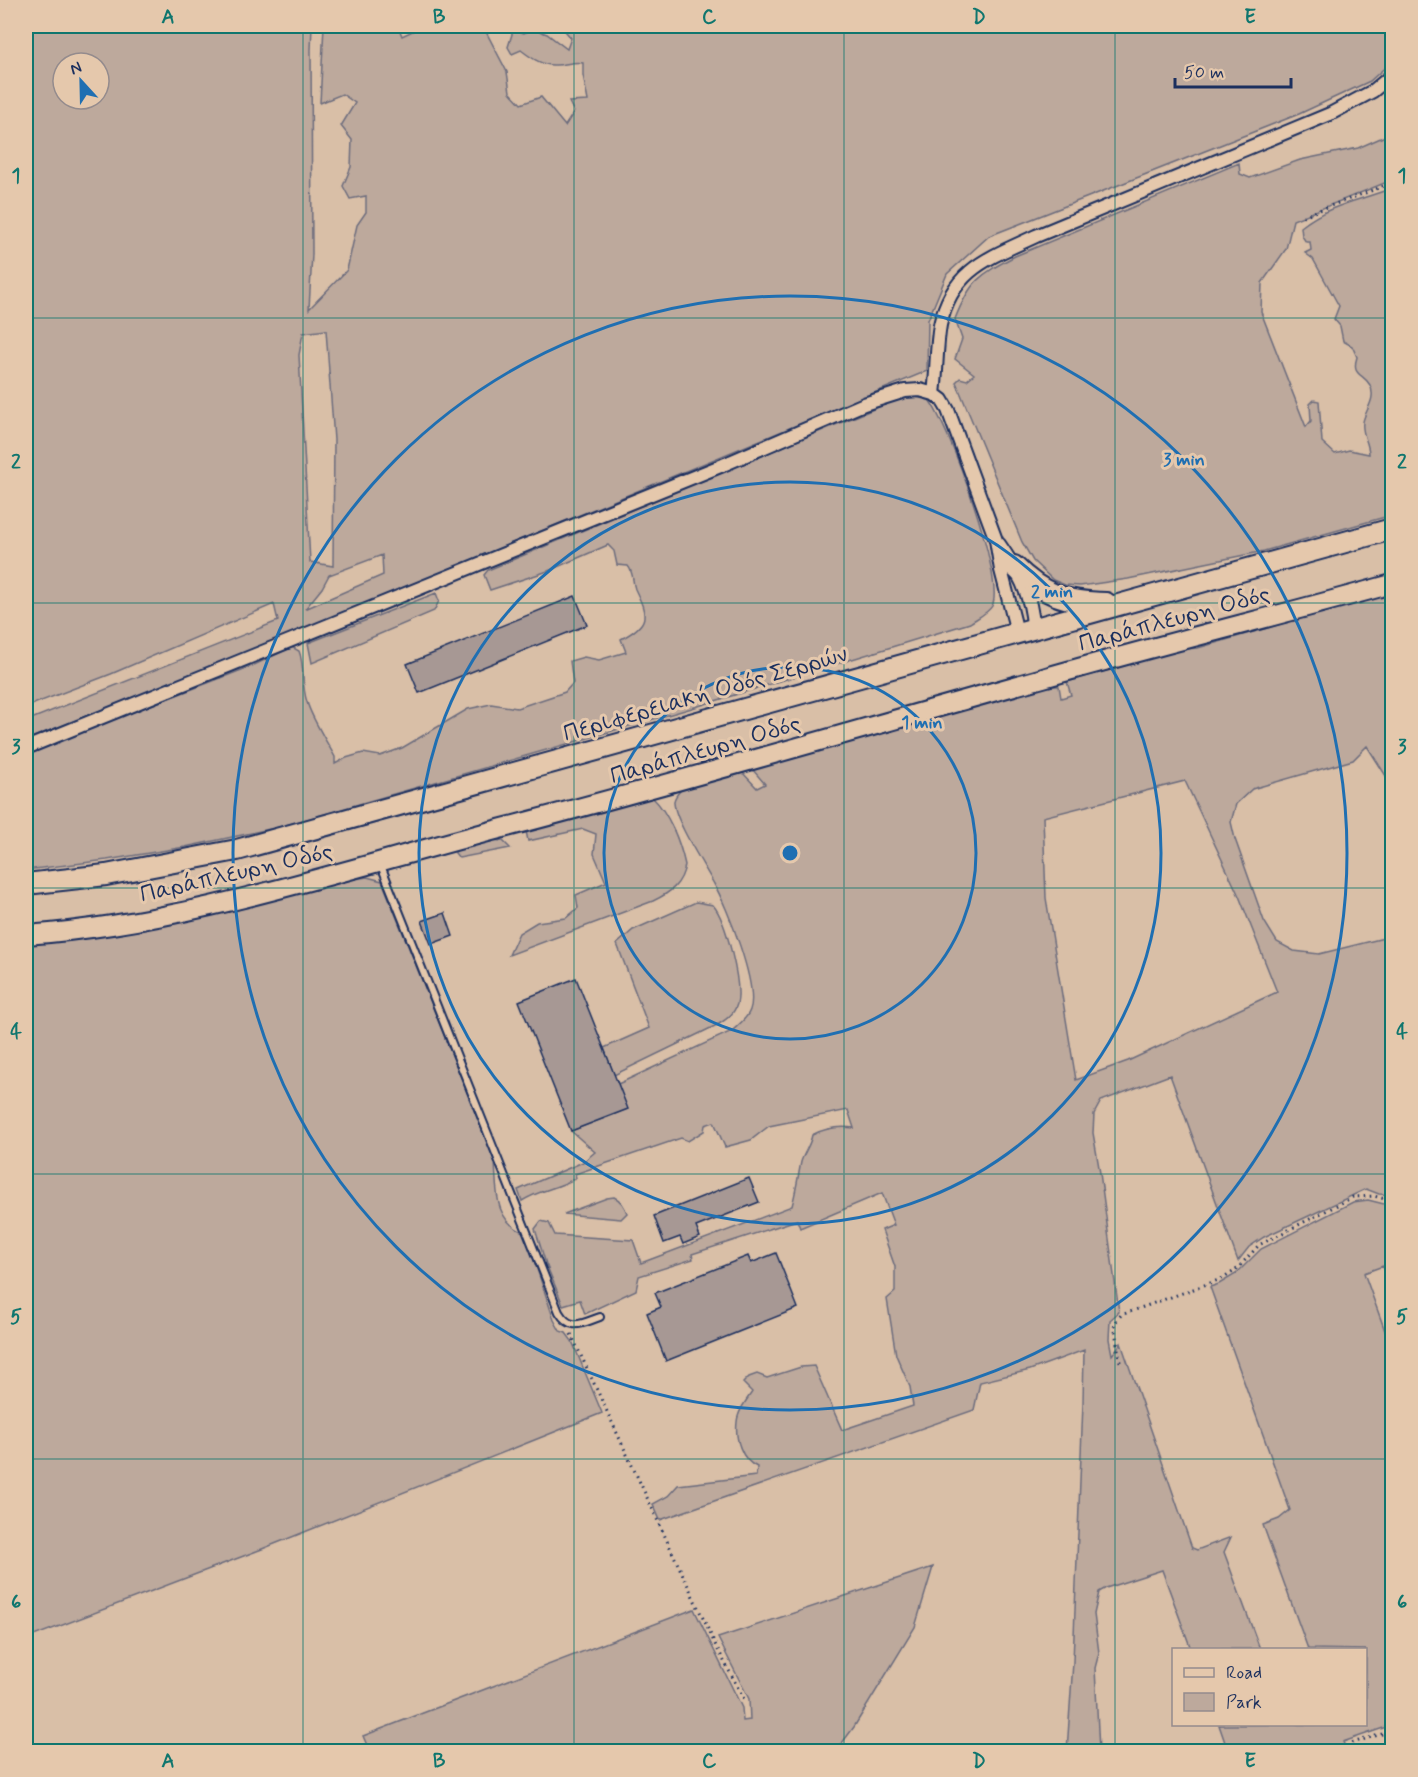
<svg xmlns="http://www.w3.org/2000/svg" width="1418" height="1777" viewBox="0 0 1418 1777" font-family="Mynerve,sans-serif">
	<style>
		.green { fill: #bda99c; stroke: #6c6c7d; stroke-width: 1.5; fill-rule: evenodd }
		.building { fill: #a79894; stroke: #1b2f5e; stroke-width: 1.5 }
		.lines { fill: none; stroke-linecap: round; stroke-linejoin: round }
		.lane-casing { stroke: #1b2f5e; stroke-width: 10 }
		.street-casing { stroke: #1b2f5e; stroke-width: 16 }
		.secondary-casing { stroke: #1b2f5e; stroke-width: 22 }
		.primary-casing { stroke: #1b2f5e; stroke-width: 24 }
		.path { stroke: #1b2f5e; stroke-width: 3; stroke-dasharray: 1.5 4.5; stroke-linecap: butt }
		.lane { stroke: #e5c8ac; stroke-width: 6 }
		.street { stroke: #e5c8ac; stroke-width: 12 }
		.secondary { stroke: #e5c8ac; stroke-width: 18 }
		.primary { stroke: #e5c8ac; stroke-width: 20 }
		.grid { fill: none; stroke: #0f766e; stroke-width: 1.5; stroke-opacity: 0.55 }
		.ring { fill: none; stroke: #1f6fb2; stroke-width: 3 }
		.labels { text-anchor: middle; stroke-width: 6; stroke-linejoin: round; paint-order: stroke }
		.street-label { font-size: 24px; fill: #1b2f5e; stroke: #e5c8ac }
		.centre { fill: #1f6fb2; stroke: #e5c8ac; stroke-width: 3 }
		.ring-label { font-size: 18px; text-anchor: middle; font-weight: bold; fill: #1f6fb2; stroke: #e5c8ac; stroke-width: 6; stroke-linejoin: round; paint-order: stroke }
		.neatline { fill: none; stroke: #0f766e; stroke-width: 2 }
		.grid-label { font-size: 20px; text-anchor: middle; font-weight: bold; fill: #0f766e }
	</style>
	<rect width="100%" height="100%" fill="#d9bfa7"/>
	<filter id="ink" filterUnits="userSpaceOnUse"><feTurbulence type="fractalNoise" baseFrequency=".0167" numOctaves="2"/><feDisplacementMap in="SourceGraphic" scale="12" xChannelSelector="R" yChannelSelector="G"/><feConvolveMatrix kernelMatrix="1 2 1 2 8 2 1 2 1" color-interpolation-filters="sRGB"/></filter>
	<g filter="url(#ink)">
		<path class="green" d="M26,26H312L311,50L312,254L309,309L347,270L357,225L366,212V196L350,199L343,186L351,167L352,140L341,126L355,103L342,94L320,103L324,26H398L402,36L419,28V26H483L507,72L510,92L521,104L541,97L565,126L574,112L569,102L588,101L583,75V63C572,61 564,66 553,65C541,65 530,57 521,50L512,54L508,47L513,31L524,33L534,29L547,34L567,49L571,38L561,26H1392V61L1370,81L1299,114L989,236L947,274L928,320L927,371L295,633L26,740V721L278,621L274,604L111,674L26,707ZM63,63H99V99H63ZM326,330L334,440L333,566L310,562L299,355L303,333ZM382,555L383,575L305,609L322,588L329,575Z
			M1392,133V180L1293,220L1286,249L1262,283L1261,312L1306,427L1311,421L1310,404L1314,400L1319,401L1322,442L1335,454L1349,450L1369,454C1369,442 1361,434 1363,422C1365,410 1377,399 1370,385C1363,373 1351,376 1357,357L1352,346L1343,341L1340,326L1334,319L1339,306L1313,259L1305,253L1311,250L1310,242H1306L1302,236L1301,227C1330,204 1359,201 1392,188V515L1264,551L1128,579L1080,586L1065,585L1053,580L1033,561L1022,542L956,382L960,378L967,380L974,374L955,359L962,339L955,319C970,281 979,275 1015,256L1239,163L1240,174L1250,178L1300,160L1358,148Z
			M911,396L929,400C948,423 1006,580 992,606C988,613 977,618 970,623L692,708L279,827L185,847L107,860L26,870V753L252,666L292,647L299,651C305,666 301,685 307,702C312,719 326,740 335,757V764L346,758L363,753L380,756L402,748L468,709L491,704L517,708L565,692L573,683L570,661L584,657L599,660L626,652L621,639C650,624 648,616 635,589C632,581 634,573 628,566L617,565L614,551L608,545L548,571L490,590L484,575L488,570L900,398Z
			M1392,592V792L1388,779L1367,746L1353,760L1252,789L1236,804L1231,822L1235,839L1264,921L1277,942L1294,951L1319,954L1392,936V1195L1379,1194L1366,1189L1264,1237L1249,1247L1238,1261L1170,1075L1101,1101L1094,1114L1093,1133L1100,1173L1119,1312L1110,1320L1109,1339L1112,1355L1121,1343L1192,1548L1197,1550L1231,1537L1224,1552L1260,1649H1191L1162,1570L1106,1588L1099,1592L1094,1614L1099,1653L1095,1668L1099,1751H1067L1073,1662L1083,1403L1084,1350L1030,1370L980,1382L974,1410L660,1520L653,1504L668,1496L678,1485L756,1476L757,1467C741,1460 735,1438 737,1422C738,1411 746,1401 752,1392L743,1383L749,1377L757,1374L767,1378L801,1367L814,1366L842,1430L913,1406L910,1387L896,1355L887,1299L895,1292V1267L882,1230L894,1225L882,1193L800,1228L797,1220L692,1254L693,1259L639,1276L636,1290L585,1314L580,1300L563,1305L546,1264L535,1229L541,1221L549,1223L555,1235L633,1240L641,1263L792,1206C796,1191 798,1177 801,1162C804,1152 810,1146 812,1135C825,1128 839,1126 854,1128L848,1110L769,1126L751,1140L725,1147L714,1122L705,1125L704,1131L688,1141L681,1138L575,1174L576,1178C557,1189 541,1189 522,1201L518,1190L583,1162L595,1152L571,1131L627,1109L618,1084L732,1031C738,1025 747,1019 750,1010C759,987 727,906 714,884C705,867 673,818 674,801C675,796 678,793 681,790L742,772L757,788L765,784L752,769L1048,686H1059L1061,698L1071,695L1067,682L1183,649L1198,648ZM1185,781L1239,896L1277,992L1128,1061L1076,1080L1046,898L1043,817Z
			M436,593L439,601L434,611L312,663L308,643Z
			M652,797C669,813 680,842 685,865C682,884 670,893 653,901L509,955L519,933L537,922L566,918L578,908L576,895L606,882L594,854L596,834L583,829L528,841L526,831Z
			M490,840L503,841L510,848L459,858L455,853V849Z
			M367,877L382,881L495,1162C497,1190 493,1220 525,1233L554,1320L560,1331L566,1333L572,1341L602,1413L262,1549L26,1639V941C98,930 171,922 242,907C284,899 325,883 367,877Z
			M696,902L713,905C726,920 742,984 737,1004C734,1014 727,1019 719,1024L614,1075L604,1048L649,1028L617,944L633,930Z
			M614,1197C621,1200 624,1206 627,1213L621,1219L564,1214L607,1198Z
			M1368,1200L1392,1206V1290L1383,1266L1364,1273L1392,1350V1725L1343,1742L1346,1749L1354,1747L1362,1748L1364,1751H1228L1219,1725L1366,1724V1650L1308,1649L1263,1525L1279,1519L1290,1510L1210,1287L1219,1284L1236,1274L1261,1249L1353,1202Z
			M933,1567L915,1627L854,1727L836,1751L370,1752L363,1736L694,1609L742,1708L743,1721L750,1720L749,1699L718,1638Z"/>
		<path class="building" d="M575,596L587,625L419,693L407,664Z
			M445,913L453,936L431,944L422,921Z
			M576,978L628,1109L571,1131L519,1001Z
			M749,1178L759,1202L696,1227L700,1237L683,1244L680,1237L664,1243L654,1216Z
			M776,1253L798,1308L666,1361L647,1313L661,1307L655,1293L748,1256L751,1263Z"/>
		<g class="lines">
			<defs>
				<path id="lane" d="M380,863L559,1312C571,1332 582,1323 600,1317"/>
				<path id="street" d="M934,394C937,372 936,347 940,325C952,269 989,258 1036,236L1330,114L1373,91L1392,75
					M999,544C1017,570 1032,595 1033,627
					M26,748L723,465L864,404L905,391L920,390L934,394L942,400L948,410L996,540L1001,570L1017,632"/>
				<path id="secondary" d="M26,935C189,923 345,869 503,828C684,781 863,728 1043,678C1159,645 1276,616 1392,584"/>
				<path id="primary" d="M1014,566C1043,595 1065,602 1106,603
					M26,884L106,875L237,850L1392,529"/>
			</defs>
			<use href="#lane" class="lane-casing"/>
			<use href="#street" class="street-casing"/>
			<use href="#secondary" class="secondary-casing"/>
			<use href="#primary" class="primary-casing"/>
			<path class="path" d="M1303,216L1392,183
				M571,1334L715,1644L744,1699
				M1120,1362L1114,1324L1121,1315L1224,1278L1236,1270L1259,1245L1353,1197L1374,1196L1392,1201
				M1352,1743L1392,1731"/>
			<use href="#lane" class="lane"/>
			<use href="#street" class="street"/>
			<use href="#secondary" class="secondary"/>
			<use href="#primary" class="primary"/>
		</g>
	</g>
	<path class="grid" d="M303,26V1752M574,26V1752M844,26V1752M1115,26V1752M26,318H1392M26,603H1392M26,888H1392M26,1174H1392M26,1459H1392"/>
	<g class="ring">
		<circle cx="790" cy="853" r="186"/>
		<circle cx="790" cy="853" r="371"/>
		<circle cx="790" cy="853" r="557"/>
	</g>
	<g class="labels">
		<g class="street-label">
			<text transform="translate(1174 618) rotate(-15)" y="8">Παράπλευρη Οδός</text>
			<text transform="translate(705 693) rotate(-16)" y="8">Περιφερειακή Οδός Σερρών</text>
			<text transform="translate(705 749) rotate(-16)" y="8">Παράπλευρη Οδός</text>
			<text transform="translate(236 872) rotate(-13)" y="8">Παράπλευρη Οδός</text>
		</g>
	</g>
	<circle cx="790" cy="853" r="9" class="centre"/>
	<g class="ring-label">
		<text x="1184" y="465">3 min</text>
		<text x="1052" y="597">2 min</text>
		<text x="922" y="728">1 min</text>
	</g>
	<rect width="1418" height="1777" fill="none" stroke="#e5c8ac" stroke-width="66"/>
	<rect x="1172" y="1648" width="195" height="78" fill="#e5c8ac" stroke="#948b8d" stroke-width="1.5"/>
	<rect x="1184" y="1668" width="30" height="9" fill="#e5c8ac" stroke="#948b8d" stroke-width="1.5"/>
	<text x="1226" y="1678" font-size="18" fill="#1b2f5e">Road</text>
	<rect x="1184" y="1693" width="30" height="18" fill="#bda99c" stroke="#948b8d" stroke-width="1.5"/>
	<text x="1226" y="1708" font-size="18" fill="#1b2f5e">Park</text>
	<g transform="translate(81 81) rotate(338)"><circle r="28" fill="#e5c8ac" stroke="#948b8d" stroke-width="1.5"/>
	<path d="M0-4.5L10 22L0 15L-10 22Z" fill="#1f6fb2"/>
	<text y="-9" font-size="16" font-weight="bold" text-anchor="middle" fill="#1b2f5e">N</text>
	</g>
	<path d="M1175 78v9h116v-9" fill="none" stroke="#1b2f5e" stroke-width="3"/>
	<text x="1184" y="78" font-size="18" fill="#1b2f5e" stroke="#e5c8ac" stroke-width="4.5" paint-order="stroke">50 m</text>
	<rect x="33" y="33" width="1352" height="1711" class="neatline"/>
	<g class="grid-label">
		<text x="168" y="23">A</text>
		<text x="439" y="23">B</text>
		<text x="709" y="23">C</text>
		<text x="979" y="23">D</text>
		<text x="1250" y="23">E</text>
		<text x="16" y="182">1</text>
		<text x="1402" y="182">1</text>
		<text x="16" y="468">2</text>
		<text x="1402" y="468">2</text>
		<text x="16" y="753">3</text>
		<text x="1402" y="753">3</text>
		<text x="16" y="1038">4</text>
		<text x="1402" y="1038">4</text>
		<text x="16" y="1323">5</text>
		<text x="1402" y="1323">5</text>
		<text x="16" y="1608">6</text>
		<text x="1402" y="1608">6</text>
		<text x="168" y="1767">A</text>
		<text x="439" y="1767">B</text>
		<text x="709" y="1767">C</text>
		<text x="979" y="1767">D</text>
		<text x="1250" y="1767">E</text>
	</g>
</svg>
